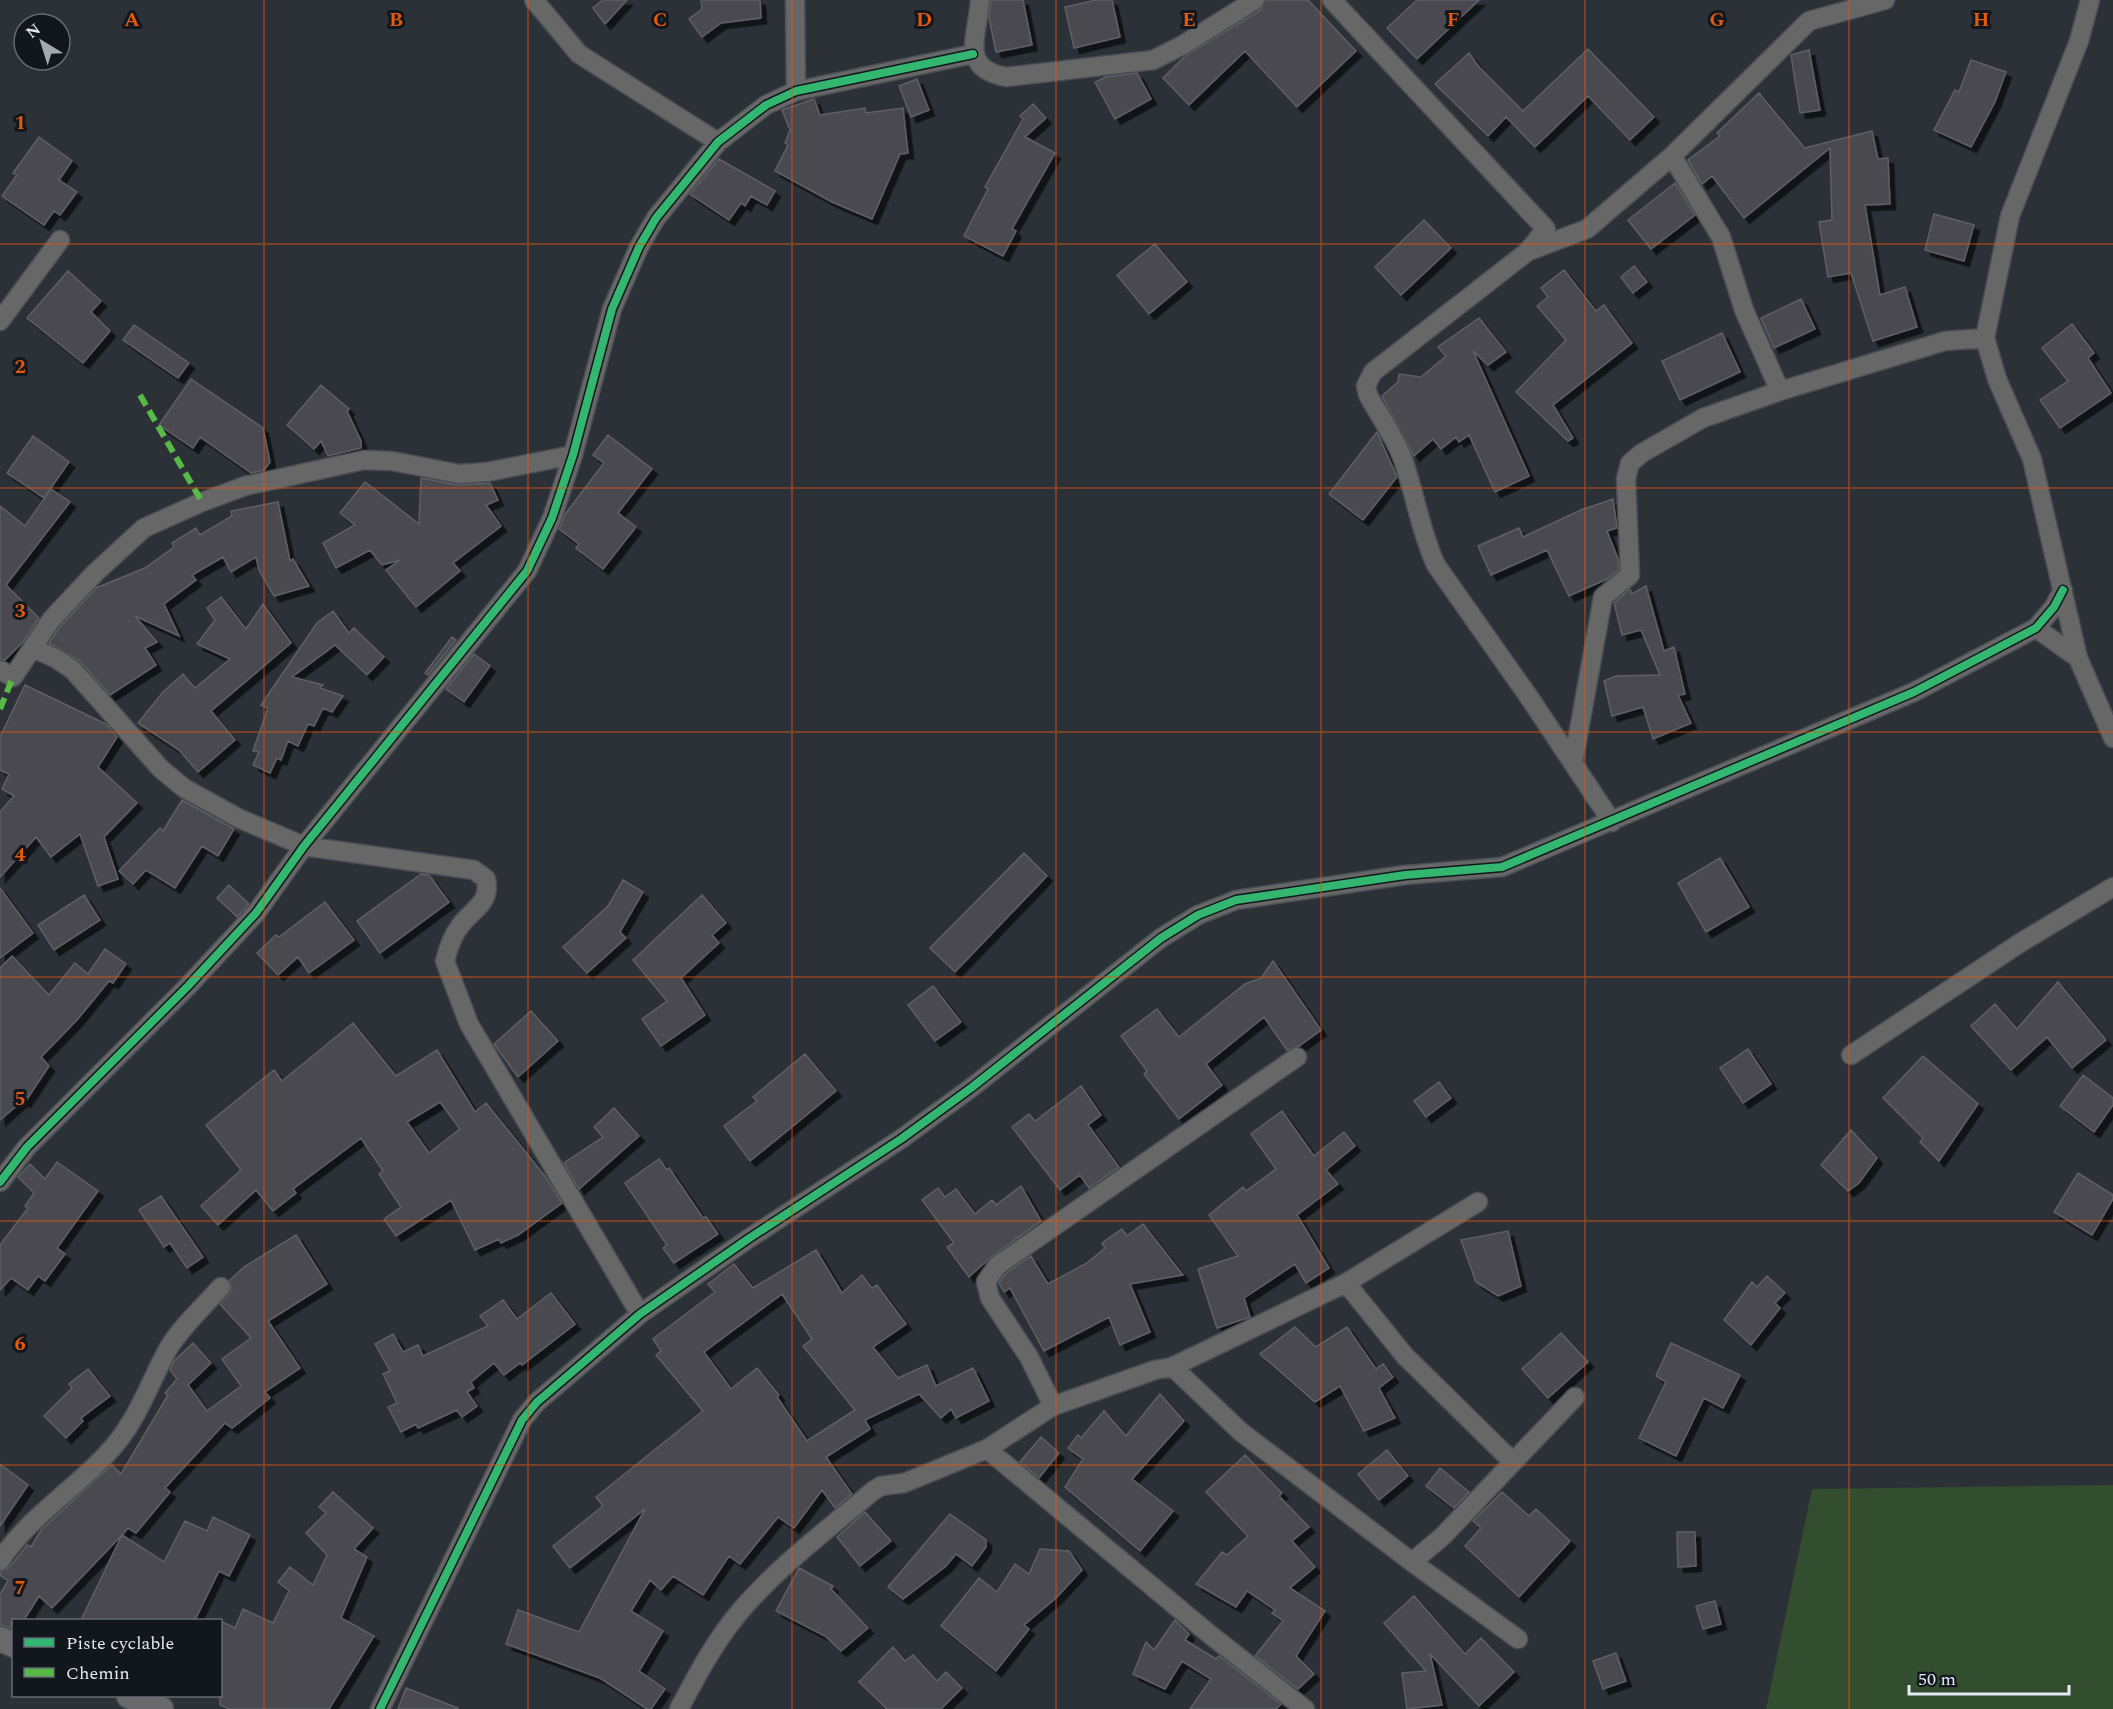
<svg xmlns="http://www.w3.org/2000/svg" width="2113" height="1709" viewBox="0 0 2113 1709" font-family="Spectral,serif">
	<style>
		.green { fill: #334d2f }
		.building { fill: #48494f; stroke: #5f5f65; stroke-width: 1.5; fill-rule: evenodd; filter: url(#shadow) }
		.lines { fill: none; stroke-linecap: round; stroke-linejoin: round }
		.street-casing { stroke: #494f54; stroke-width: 21 }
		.secondary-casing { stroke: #494f54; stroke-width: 27 }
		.street { stroke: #676768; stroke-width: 18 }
		.secondary { stroke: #6a696b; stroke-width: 24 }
		.quiet { stroke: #58b947; stroke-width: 6; stroke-dasharray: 12 6; stroke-linecap: butt }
		.cycleway-casing { stroke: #12171d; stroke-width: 11 }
		.cycleway { stroke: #33b770; stroke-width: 8 }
		.grid { fill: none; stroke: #e8590c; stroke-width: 1.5; stroke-opacity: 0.55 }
		.grid-label { font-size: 20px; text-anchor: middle; font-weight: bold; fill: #e8590c; stroke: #12171d; stroke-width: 6; stroke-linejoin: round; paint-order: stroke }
	</style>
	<defs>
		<filter id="shadow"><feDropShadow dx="5.5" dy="5.5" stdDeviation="0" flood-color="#0009"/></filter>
	</defs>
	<rect width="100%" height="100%" fill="#2b3137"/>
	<path class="green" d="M2113,1485V1709H1766L1812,1489Z"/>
	<path class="building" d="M603,0H627L605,24L593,8Z
		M701,0H760L761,18L721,23L702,37L689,19L702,9Z
		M991,0H1023L1032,45L996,52L989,18Z
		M1096,0H1112L1120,37L1074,48L1065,7Z
		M1266,0H1308L1356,51L1297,107L1245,51L1189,105L1163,78L1185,56L1261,10Z
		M1417,0H1479L1417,59L1387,28Z
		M1588,49L1654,117L1630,140L1588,96L1535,147L1506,117L1488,136L1435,84L1469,53L1479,67L1523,111Z
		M1809,50L1820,110L1800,113L1791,55Z
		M1971,60L2006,72L1995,102L1971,147L1934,130L1955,90L1959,92Z
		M1137,73L1151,99L1115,119L1095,82L1106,77Z
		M917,79L929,110L911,117L899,86Z
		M1759,93L1805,148L1872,131L1878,159L1888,158L1890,204L1865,205L1880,295L1905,287L1917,327L1873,341L1851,273L1828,277L1819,222L1832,220L1830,148L1744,218L1712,176L1702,184L1688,160L1720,136L1717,133Z
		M814,99L820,115L865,108L866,113L903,108L908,153L900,154L872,219L832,202L775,171L788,145L785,143L790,130L782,110Z
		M1033,104L1046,118L1025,137L1055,153L1012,229L1016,231L1003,256L964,236L988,189L985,187L1023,119L1020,116Z
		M39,137L72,161L59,180L77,192L60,215L54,211L44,225L2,196L17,175L13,173Z
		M719,159L775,191L767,205L751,196L745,206L741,203L729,220L690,194Z
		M1675,183L1695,215L1651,249L1628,220Z
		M1934,214L1974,225L1964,261L1925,250Z
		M1424,220L1451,248L1401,295L1375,267Z
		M1155,244L1187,282L1149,314L1117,275Z
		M1634,266L1647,282L1633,293L1621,277Z
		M1564,270L1596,311L1604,305L1632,343L1553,405L1573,438L1568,441L1516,392L1566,340L1537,306L1548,297L1541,288Z
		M68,271L101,301L91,312L110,331L83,363L27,318Z
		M1801,299L1815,329L1774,348L1761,318Z
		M1479,318L1506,352L1488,365L1473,351L1529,476L1495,492L1469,435L1459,442L1456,437L1441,449L1433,439L1414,456L1382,396L1398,382L1399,374L1421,377L1446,356L1438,347Z
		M2072,324L2094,353L2088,358L2111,393L2060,428L2040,400L2068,381L2042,348Z
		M134,325L189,363L178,378L123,340Z
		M1722,333L1740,372L1680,400L1662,361Z
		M191,379L263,428L270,462L264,470L251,473L200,437L193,448L159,425Z
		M321,385L349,409L347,411L361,441V448L328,456L321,441L314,449L287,425Z
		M1377,432L1397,477L1363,520L1329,494Z
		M608,435L652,469L618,513L636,527L603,569L576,548L579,544L559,529L566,513L604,463L593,455Z
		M33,436L69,462L44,498L7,473Z
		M421,478L457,485L490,483L498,500L486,505L501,526L453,563L460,571L416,607L386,570L400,560L382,565L370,550L336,568L323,543L355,525L340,513L365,482L419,524Z
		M51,489L70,502L6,585L39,618L23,642L5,660L0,659V506L25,526Z
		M1613,499L1617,528L1607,531L1618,559L1619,570L1607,579L1569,596L1547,550L1491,575L1478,546L1519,528L1523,537L1581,510Z
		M278,502L290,561L293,559L309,586L274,596L259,570L256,557L231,572L223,557L192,575L196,580L164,604L179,636L135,616L157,642L145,648L156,665L110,695L80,661L49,643L60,627L96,588L145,568L174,547L172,543L196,528L200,535L232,516L231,511Z
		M1646,586L1664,651L1674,647L1685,694L1678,695L1691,723L1653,739L1643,707L1612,716L1604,681L1616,676L1660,675L1641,630L1622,635L1614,603L1630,589L1632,594Z
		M221,597L246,629L263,604L291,643L211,711L235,740L198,772L179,750L138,723L163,692L183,674L195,688L230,659L197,644L215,620L207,608Z
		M333,611L349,633L354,628L384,657L367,675L335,645L292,677L323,685L320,688L343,696L332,712L323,708L314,726L308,724L298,746L288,741L281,760L277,758L270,773L253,765L259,752L253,751L268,708L261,705L317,623Z
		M452,637L456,640L428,675L425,673Z
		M474,654L490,666L464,702L446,689Z
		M25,685L106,724L117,737L98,767L137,803L104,837L118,879L98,886L80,834L51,857L36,837L0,877V812L14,796L2,789L9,774L0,770V737Z
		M182,800L234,829L218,856L202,846L175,888L146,870L133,884L119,871L160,828L163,831Z
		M1024,853L1047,876L955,972L930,948Z
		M1720,858L1749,907L1706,932L1678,883Z
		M421,874L429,875L449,902L380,953L357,921Z
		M623,880L643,892L620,932L626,938L587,973L563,947L608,906Z
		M229,885L249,904L237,917L217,898Z
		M0,888L33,933L0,958Z
		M84,895L100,920L54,950L38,925Z
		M702,895L726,923L712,935L719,943L681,978L705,1015L661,1046L642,1019L667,1001L633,960Z
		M325,902L354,940L309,973L298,957L278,975L257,953L276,935L279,937Z
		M105,949L126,964L113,983L109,981L77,1020L41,1057L49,1066L25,1102L22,1101L0,1120V968L12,956L49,995L75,963L88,974Z
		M1273,961L1321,1030L1299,1046L1287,1050L1264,1017L1206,1064L1222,1085L1179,1119L1144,1074L1147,1071L1121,1036L1157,1009L1179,1037L1245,984L1261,978Z
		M2058,982L2106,1040L2072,1068L2047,1037L2011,1070L1971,1026L1995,1004L2017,1029Z
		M933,986L961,1022L935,1041L908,1005Z
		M531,1011L558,1041L518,1077L494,1044Z
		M353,1023L396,1076L437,1050L475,1112L486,1103L545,1176L562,1203L518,1235L501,1243L499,1239L475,1250L451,1200L396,1236L384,1219L401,1207L379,1174L383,1171L361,1138L293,1189L296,1193L273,1211L256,1190L218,1225L201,1206L241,1170L206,1125L274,1070L282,1081ZM440,1102L460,1129L429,1153L407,1122Z
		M1748,1049L1771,1084L1743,1103L1720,1068Z
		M805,1054L836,1091L750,1161L724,1126L757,1101L753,1097Z
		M1923,1056L1978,1104L1939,1161L1920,1142L1923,1138L1883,1098Z
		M2083,1075L2113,1098V1105L2094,1132L2060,1106Z
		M1439,1082L1451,1098L1426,1117L1414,1101Z
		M1081,1086L1101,1115L1088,1125L1119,1167L1089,1188L1080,1175L1060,1190L1012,1127L1029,1114L1035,1121Z
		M614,1108L639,1136L579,1189L564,1163L603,1137L594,1127Z
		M1282,1111L1314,1156L1344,1132L1355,1146L1326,1170L1338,1184L1297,1215L1329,1268L1306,1283L1295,1264L1244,1298L1250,1317L1217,1328L1198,1269L1238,1256L1209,1215L1243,1187L1246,1191L1276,1169L1251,1134Z
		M1851,1130L1877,1158L1859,1183L1848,1191L1821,1165Z
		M659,1159L667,1170L669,1168L703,1218L706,1217L718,1234L674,1263L663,1248L667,1245L625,1183Z
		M57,1162L98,1191L57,1248L65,1254L45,1281L38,1276L28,1290L11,1278L0,1290V1245L28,1208L25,1206L34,1193L18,1177L30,1164L45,1179Z
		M2078,1173L2113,1195V1199L2092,1235L2054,1212Z
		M1021,1186L1041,1221L991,1257L969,1277L947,1247L954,1243L922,1200L938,1188L945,1197L956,1189L975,1214L992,1200L996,1205Z
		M161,1196L203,1257L187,1268L170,1243L164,1247L139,1210Z
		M1143,1224L1183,1275L1130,1284L1150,1332L1120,1345L1109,1317L1044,1351L1010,1288L1004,1292L999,1283L1005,1274L1031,1256L1048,1284L1087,1263L1105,1248L1102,1243L1122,1229L1127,1236Z
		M1508,1231L1521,1286L1498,1296L1476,1282L1461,1240Z
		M296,1235L327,1284L268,1321L300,1368L265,1392L270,1398L232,1428L225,1423L165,1488L170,1492L136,1533L128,1528L122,1535L164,1562L185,1521L207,1531L213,1517L250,1535L229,1576L219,1571L195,1620H81L122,1535L52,1608L39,1596L24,1620H13L10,1628L0,1625V1594L8,1581L0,1575V1572L9,1568L27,1545L31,1547L41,1530L112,1465L121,1474L168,1395L165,1393L177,1379L170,1370L174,1361L193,1343L211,1363L188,1385L207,1411L241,1386L222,1359L251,1338L220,1304L232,1290L230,1280L244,1267Z
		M816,1250L842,1293L862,1275L872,1288L877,1285L906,1324L873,1347L898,1378L927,1365L936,1386L973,1368L989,1401L956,1418L951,1409L941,1418L919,1394L865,1420L870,1429L826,1457L852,1494L835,1508L822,1490L794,1528L778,1517L740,1564L729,1556L703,1595L673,1576L661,1590L650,1580L631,1611L663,1631L639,1671L665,1689L651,1709H647L600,1678L506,1644L518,1610L579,1632L645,1509L570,1568L553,1546L603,1506L596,1497L703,1411L656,1355L661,1351L653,1339L715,1292L708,1284L734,1264L753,1288ZM782,1294L812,1339L803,1346L855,1410L807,1441L777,1397L779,1395L757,1368L731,1389L704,1352Z
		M1767,1276L1785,1293L1775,1303L1780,1308L1751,1345L1724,1320L1752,1282L1757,1287Z
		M551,1293L575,1324L522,1365L520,1363L504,1375L494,1363L471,1382L474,1388L467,1392L477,1406L462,1417L457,1410L418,1428L416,1424L401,1432L388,1407L397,1403L383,1374L390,1371L375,1344L393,1334L403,1352L418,1345L423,1356L488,1326L480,1316L503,1300L517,1319Z
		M1295,1327L1316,1347L1347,1327L1376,1369L1383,1364L1393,1377L1379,1388L1395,1418L1364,1431L1340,1386L1315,1402L1260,1354Z
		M1561,1333L1588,1362L1548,1398L1522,1369Z
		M1671,1343L1740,1375L1723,1408L1704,1398L1676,1456L1639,1438L1666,1382L1656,1376Z
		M88,1369L110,1396L81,1418L83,1421L66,1438L44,1416L72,1388L69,1384Z
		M1160,1394L1184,1421L1132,1479L1173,1511L1140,1551L1065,1487L1083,1459L1068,1448L1078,1435L1081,1438L1104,1411L1126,1436Z
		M1041,1437L1059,1453L1039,1478L1020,1462Z
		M1387,1450L1408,1476L1379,1500L1358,1474Z
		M1245,1455L1282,1493L1279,1496L1309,1527L1292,1541L1315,1567L1290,1588L1325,1611L1296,1656L1314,1674L1298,1689L1255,1656L1283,1621L1272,1613L1275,1610L1247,1591L1236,1607L1196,1584L1222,1552L1227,1555L1248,1536L1206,1492Z
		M0,1464L28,1485L0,1526Z
		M1440,1468L1469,1492L1454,1508L1426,1486Z
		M333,1492L373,1528L354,1549L367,1557L341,1618L374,1636L329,1709H229L220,1705V1621L235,1628L243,1609L273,1623L289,1591L278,1582L290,1567L313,1585L327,1555L306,1533L326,1513L319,1507Z
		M1502,1492L1529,1516L1536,1509L1570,1541L1519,1597L1465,1546L1481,1528L1473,1521Z
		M865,1512L891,1541L860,1566L837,1537Z
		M950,1514L986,1540V1547L972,1566L956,1554L946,1566L903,1599L888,1587Z
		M1677,1532H1695L1696,1566L1678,1567Z
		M1040,1549L1069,1551L1082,1570L1056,1598L1024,1625L1029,1629L996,1671L941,1626L979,1578L997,1592L1015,1564L1029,1574Z
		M799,1568L833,1586L831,1589L868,1628L841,1651L825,1636L776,1611Z
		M1414,1596L1465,1654L1481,1638L1514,1672L1479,1706L1430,1654L1442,1705L1407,1709L1402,1673L1426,1671L1384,1623Z
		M1715,1601L1721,1624L1703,1629L1696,1606Z
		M1175,1620L1189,1634L1185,1640L1216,1659L1219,1656L1281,1704L1276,1709H1190L1211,1679L1182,1661L1165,1689L1133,1674L1146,1642L1154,1650Z
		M893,1647L905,1661L913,1655L937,1681L946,1672L962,1688L941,1709H887L859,1682Z
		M1616,1653L1626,1681L1603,1689L1593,1661Z
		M406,1688L458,1708V1709H398Z"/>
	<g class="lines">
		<defs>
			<path id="street" d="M534,0L579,54L718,142
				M795,0L796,91
				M980,0C978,35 958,68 1006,77L1153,60L1183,45L1255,0
				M1332,0L1546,229L1527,252L1373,372L1366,386L1368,395C1379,415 1394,436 1402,457C1415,492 1420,531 1436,565L1531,700L1612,822
				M2090,0L2079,41L2010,216L1985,338L1997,379L2032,459L2078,658L2113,738
				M1672,156L1721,237L1744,310L1780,391
				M1529,251L1587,229L1672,156L1809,21L1885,0
				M0,321L60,240
				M2036,628L2078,658
				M33,648L57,659L73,670L161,769L184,788L238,818L304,846L474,870L486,879C491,904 473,908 460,926C452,936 448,949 445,961L469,1024L640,1314
				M0,670L13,677L51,620L95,573L144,528L202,502L245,486L364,460L392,461L459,474L487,472L573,455
				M1573,763L1603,597L1630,575L1626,479L1630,463L1642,453L1703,418L1780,391L1945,341L1985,338
				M1851,1055L2020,943L2113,887
				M0,1182L27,1147L188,986L256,913L304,846L527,571L552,518L573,455L612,309L639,247L656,218L718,142L766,105L796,91L973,54
				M1346,1283L1405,1356L1513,1462
				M1172,1367L1346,1283L1478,1202
				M1053,1406L1029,1357L990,1298L986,1282L997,1266L1297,1057
				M987,1449L1213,1637L1305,1709
				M0,1561C31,1513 83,1485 118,1441C140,1413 151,1380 168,1349C181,1327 204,1306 221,1287
				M1412,1562L1518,1639
				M380,1709L522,1420L537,1402L640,1314L748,1239L901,1139L971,1088L1161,938L1198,915L1236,900L1405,875L1502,867L1914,692L2036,628L2054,607L2063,590
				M679,1709C696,1677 714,1643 737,1615C776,1568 827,1530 873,1491L881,1486L904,1483L987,1449L1053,1406L1155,1370L1172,1367L1178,1372L1241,1432L1412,1562L1443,1536L1575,1397"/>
			<path id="secondary" d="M0,1639L14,1645
				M129,1696L161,1709"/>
		</defs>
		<use href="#street" class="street-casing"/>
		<use href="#secondary" class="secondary-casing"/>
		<use href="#street" class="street"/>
		<use href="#secondary" class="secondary"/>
		<path class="quiet" d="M140,395L202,502
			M0,709L13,677"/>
		<defs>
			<path id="cycleway" d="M0,1182L27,1147L188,986L256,913L304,846L527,571L552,518L573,455L612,309L639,247L656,218L718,142L766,105L796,91L973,54
				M380,1709L522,1420L537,1402L640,1314L748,1239L901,1139L971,1088L1161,938L1198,915L1236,900L1405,875L1502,867L1914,692L2036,628L2054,607L2063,590"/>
		</defs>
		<use href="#cycleway" class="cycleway-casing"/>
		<use href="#cycleway" class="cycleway"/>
	</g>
	<path class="grid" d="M264,0V1709M528,0V1709M792,0V1709M1056,0V1709M1321,0V1709M1585,0V1709M1849,0V1709M0,244H2113M0,488H2113M0,732H2113M0,977H2113M0,1221H2113M0,1465H2113"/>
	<g class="grid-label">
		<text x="132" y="26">A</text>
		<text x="396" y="26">B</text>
		<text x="660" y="26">C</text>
		<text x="924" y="26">D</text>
		<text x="1189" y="26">E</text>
		<text x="1453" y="26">F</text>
		<text x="1717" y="26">G</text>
		<text x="1981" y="26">H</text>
		<text x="20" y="129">1</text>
		<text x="20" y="373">2</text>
		<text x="20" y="617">3</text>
		<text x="20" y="861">4</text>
		<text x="20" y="1105">5</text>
		<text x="20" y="1350">6</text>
		<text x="20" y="1594">7</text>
	</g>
	<rect x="12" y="1619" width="210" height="78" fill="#12171d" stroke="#666b73" stroke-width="1.5"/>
	<rect x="24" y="1638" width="30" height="9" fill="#33b770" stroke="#666b73" stroke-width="1.5"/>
	<text x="66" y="1649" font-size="18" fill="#e3eaf3">Piste cyclable</text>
	<rect x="24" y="1668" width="30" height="9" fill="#58b947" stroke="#666b73" stroke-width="1.5"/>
	<text x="66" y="1679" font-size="18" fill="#e3eaf3">Chemin</text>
	<g transform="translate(42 42) rotate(322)"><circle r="28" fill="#12171d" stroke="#666b73" stroke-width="1.5"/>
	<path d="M0-4.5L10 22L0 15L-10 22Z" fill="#a3a9b1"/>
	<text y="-9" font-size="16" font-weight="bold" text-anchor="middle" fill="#e3eaf3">N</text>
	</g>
	<path d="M1909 1685v9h160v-9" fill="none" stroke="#e3eaf3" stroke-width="3"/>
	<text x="1918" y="1685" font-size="18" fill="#e3eaf3" stroke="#12171d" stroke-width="4.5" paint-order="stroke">50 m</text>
</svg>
